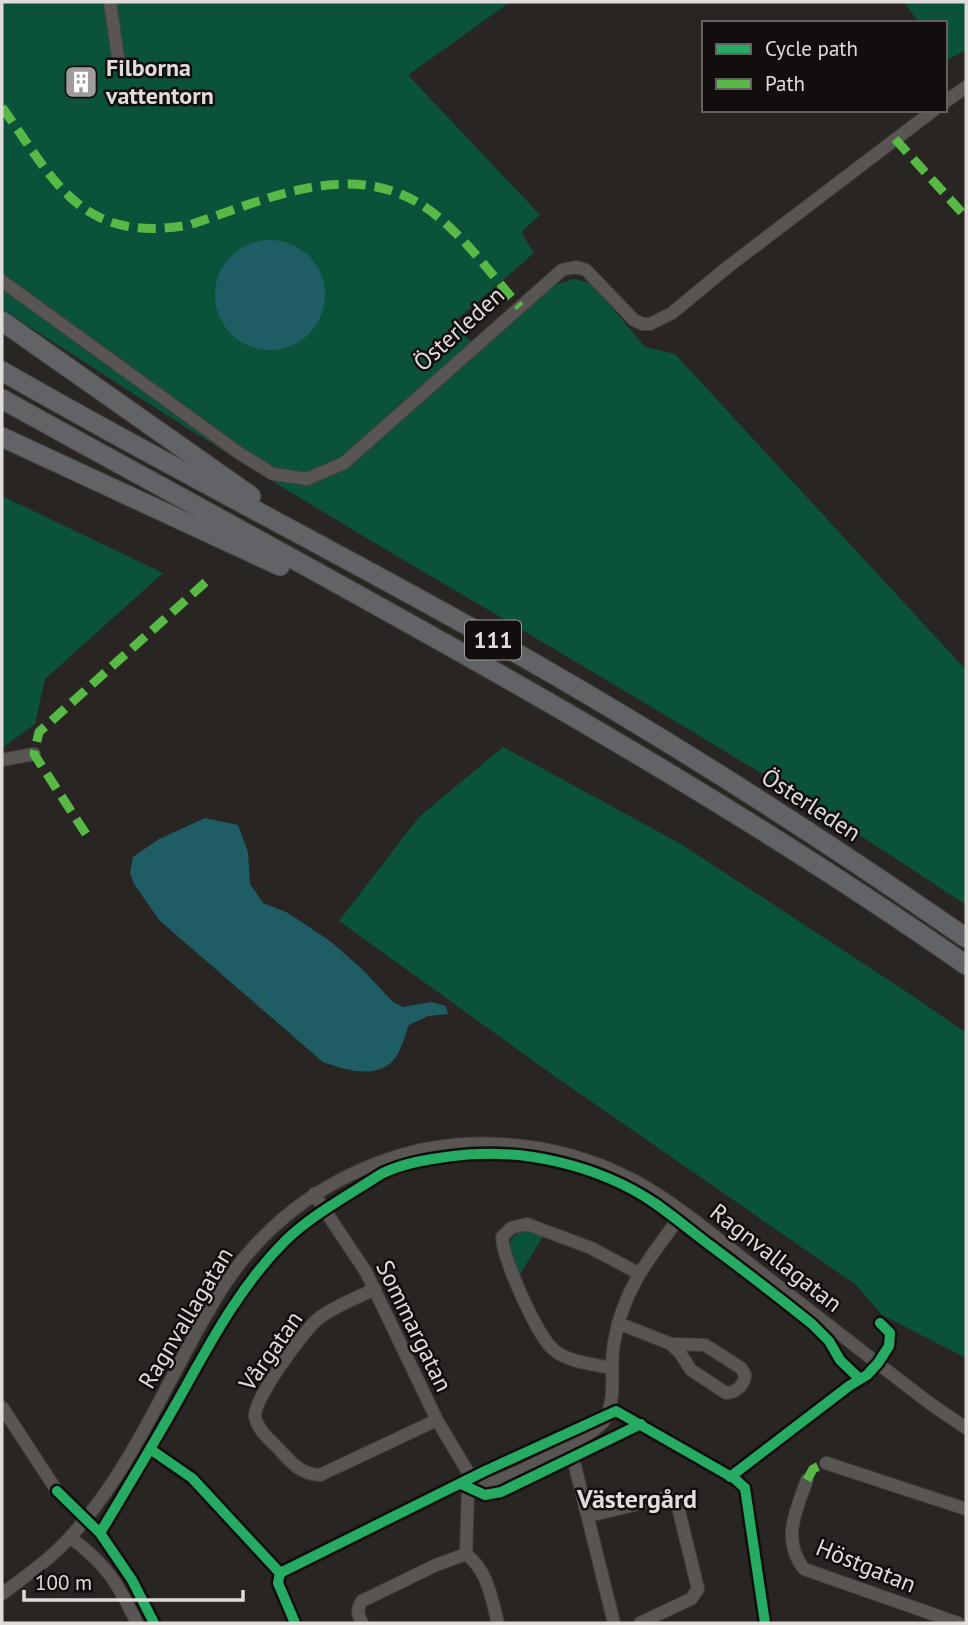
<svg xmlns="http://www.w3.org/2000/svg" width="968" height="1625" viewBox="0 0 968 1625" font-family="'PT Sans',sans-serif">
	<style>
		.green { fill: #0a533a }
		.water { fill: #1f5d65 }
		.lines { fill: none; stroke-linecap: round; stroke-linejoin: round }
		.minor-casing { stroke: #43403e; stroke-width: 14 }
		.primary-casing { stroke: #43403e; stroke-width: 21 }
		.minor { stroke: #585553; stroke-width: 12 }
		.primary { stroke: #616366; stroke-width: 19 }
		.quiet { stroke: #58b947; stroke-width: 9; stroke-dasharray: 18 9; stroke-linecap: butt }
		.cycleway-casing { stroke: #110e0d; stroke-width: 15 }
		.cycleway { stroke: #26ab63; stroke-width: 10 }
		.labels { text-anchor: middle; stroke-width: 5; stroke-linejoin: round; paint-order: stroke }
		.shield { fill: #110e0d; stroke: #a29e9c; stroke-width: 2 }
		.shield-label { font-size: 23px; font-weight: bold; fill: #e0dcd9 }
		.poi-label { font-size: 24px; font-weight: bold; fill: #e0dcd9; stroke: #110e0d; text-anchor: start }
		.street-label { font-size: 24px; fill: #e0dcd9; stroke: #110e0d }
		.neighbourhood-label { font-size: 26px; font-weight: bold; fill: #e0dcd9; stroke: #110e0d }
	</style>
	<rect width="100%" height="100%" fill="#292523"/>
	<path class="green" d="M2,2H510L408,75L540,215L521,232L534,253L453,323L480,351L554,285L575,279L592,284L645,347L675,354L966,670V905C735,749 489,614 251,468C167,416 85,362 2,309Z
		M904,2H966V50L947,60L945,23H919Z
		M2,496L163,573L45,679L35,724L2,748Z
		M503,747L681,844L913,996L966,1033V1358L882,1315L856,1285L553,1075L339,921L419,817Z
		M523,1231L544,1235L520,1274C511,1258 500,1241 523,1231Z"/>
	<path class="water" d="M215 295a55 55 0 1 1 110 0a55 55 0 1 1-110 0Z
		M205,818L238,825L248,852L250,884L263,903L288,913L330,941L361,968L393,1002L403,1007L431,1002L446,1006L448,1014L428,1016L409,1025C405,1035 402,1048 396,1057C378,1081 346,1070 323,1062L160,921L134,884L130,873L133,857L159,839Z"/>
	<g class="lines">
		<defs>
			<path id="minor" d="M110,2L119,64
				M945,102L966,87
				M2,281L239,453L273,474L307,479L344,463L562,270L576,267L586,270L634,320L643,324H650L672,313L729,266L934,110
				M2,760L34,754
				M314,1194L366,1272L437,1420L472,1479C477,1482 482,1483 487,1483C503,1482 597,1434 604,1421C618,1399 609,1367 614,1343C623,1288 651,1256 683,1213
				M375,1289C357,1298 334,1306 318,1319C304,1330 252,1401 255,1417C258,1430 268,1438 277,1447C290,1461 299,1474 320,1475L437,1420
				M618,1323L671,1344L680,1353L691,1370L726,1393C737,1392 744,1385 745,1375L741,1368L705,1345L671,1344
				M611,1368C593,1364 568,1362 554,1350C537,1336 503,1259 502,1237L511,1228L527,1224L591,1248L638,1273
				M2,1407L57,1491
				M570,1446L614,1623
				M826,1463L966,1509
				M807,1480C796,1510 781,1540 804,1569L958,1623
				M588,1516L668,1497L678,1507L698,1589L691,1599L640,1623
				M70,1537C107,1565 117,1582 137,1623
				M466,1554C488,1571 491,1597 498,1623
				M466,1554L468,1491L472,1479
				M2,1594C26,1576 52,1558 72,1535C137,1463 170,1371 221,1290C258,1232 311,1189 375,1164C458,1131 556,1139 635,1181C681,1206 722,1243 764,1275C818,1317 873,1360 928,1402L966,1428
				M362,1623C358,1614 356,1610 362,1601L436,1565L466,1554"/>
			<path id="primary" d="M2,321L251,496
				M2,371C179,473 362,564 539,666C685,750 828,842 966,938
				M2,399C328,580 660,751 966,965
				M2,437L280,566"/>
		</defs>
		<use href="#minor" class="minor-casing"/>
		<use href="#primary" class="primary-casing"/>
		<use href="#minor" class="minor"/>
		<use href="#primary" class="primary"/>
		<path class="quiet" d="M2,107C56,183 81,244 189,225C271,198 360,153 437,216C469,242 493,277 520,307
			M895,139L966,217
			M86,834L34,754L39,732L208,580
			M807,1480L813,1469L826,1463"/>
		<defs>
			<path id="cycleway" d="M150,1449L192,1478L280,1573
				M730,1477L849,1386L867,1375L878,1363L889,1346L890,1333L880,1323
				M461,1484L485,1495L501,1492L641,1424
				M57,1491L100,1533L132,1580L154,1623
				M100,1533C126,1490 151,1448 176,1404C208,1347 238,1288 285,1241C313,1214 349,1195 381,1174C403,1163 429,1159 453,1156C521,1147 599,1165 656,1204C673,1216 690,1230 707,1243C742,1269 777,1296 812,1324L829,1341L840,1360L860,1379
				M295,1623L278,1583L280,1573L485,1471L616,1411L735,1479L745,1488L765,1623"/>
		</defs>
		<use href="#cycleway" class="cycleway-casing"/>
		<use href="#cycleway" class="cycleway"/>
	</g>
	<defs>
		<symbol id="building-square" viewBox="-11 -11 22 22"><rect x="-9" y="-9" width="18" height="18" rx="4" fill="#a09c99" stroke="#110e0d"/><path d="M-4-6H4V6H1V3H-1V6H-4ZM-2.5-4.3h1.7v1.8h-1.7ZM.8-4.3h1.7v1.8H.8ZM-2.5-1h1.7V.8h-1.7ZM.8-1h1.7V.8H.8Z" fill="#fff"/></symbol>
	</defs>
	<g fill-rule="evenodd">
		<use href="#building-square" x="62" y="63" width="38" height="38"/>
	</g>
	<g class="labels">
		<rect class="shield" x="465" y="620.5" width="56" height="39" rx="5"/>
		<g class="shield-label">
			<text x="493" y="648">111</text>
		</g>
		<g class="poi-label">
			<text x="106" y="76">Filborna<tspan x="106" dy="28">vattentorn</tspan></text>
		</g>
		<g class="street-label">
			<text transform="translate(459 329) rotate(-42)" y="8">Österleden</text>
			<text transform="translate(811 805) rotate(33)" y="8">Österleden</text>
			<text transform="translate(776 1258) rotate(38)" y="8">Ragnvallagatan</text>
			<text transform="translate(186 1318) rotate(-59)" y="8">Ragnvallagatan</text>
			<text transform="translate(414 1326) rotate(64)" y="8">Sommargatan</text>
			<text transform="translate(271 1351) rotate(-55)" y="8">Vårgatan</text>
			<text transform="translate(866 1566) rotate(22)" y="8">Höstgatan</text>
		</g>
		<g class="neighbourhood-label">
			<text x="637" y="1508">Västergård</text>
		</g>
	</g>
	<rect width="968" height="1625" fill="none" stroke="#e0dcd9" stroke-width="7"/>
	<rect x="702" y="21" width="245" height="91" fill="#110e0d" stroke="#64605f" stroke-width="2"/>
	<rect x="716" y="44" width="35" height="10" fill="#26ab63" stroke="#64605f" stroke-width="2"/>
	<text x="765" y="56" font-size="21" fill="#e0dcd9">Cycle path</text>
	<rect x="716" y="79" width="35" height="10" fill="#58b947" stroke="#64605f" stroke-width="2"/>
	<text x="765" y="91" font-size="21" fill="#e0dcd9">Path</text>
	<path d="M24 1590v10h219v-10" fill="none" stroke="#e0dcd9" stroke-width="3.5"/>
	<text x="35" y="1590" font-size="21" fill="#e0dcd9" stroke="#110e0d" stroke-width="5" paint-order="stroke">100 m</text>
</svg>
